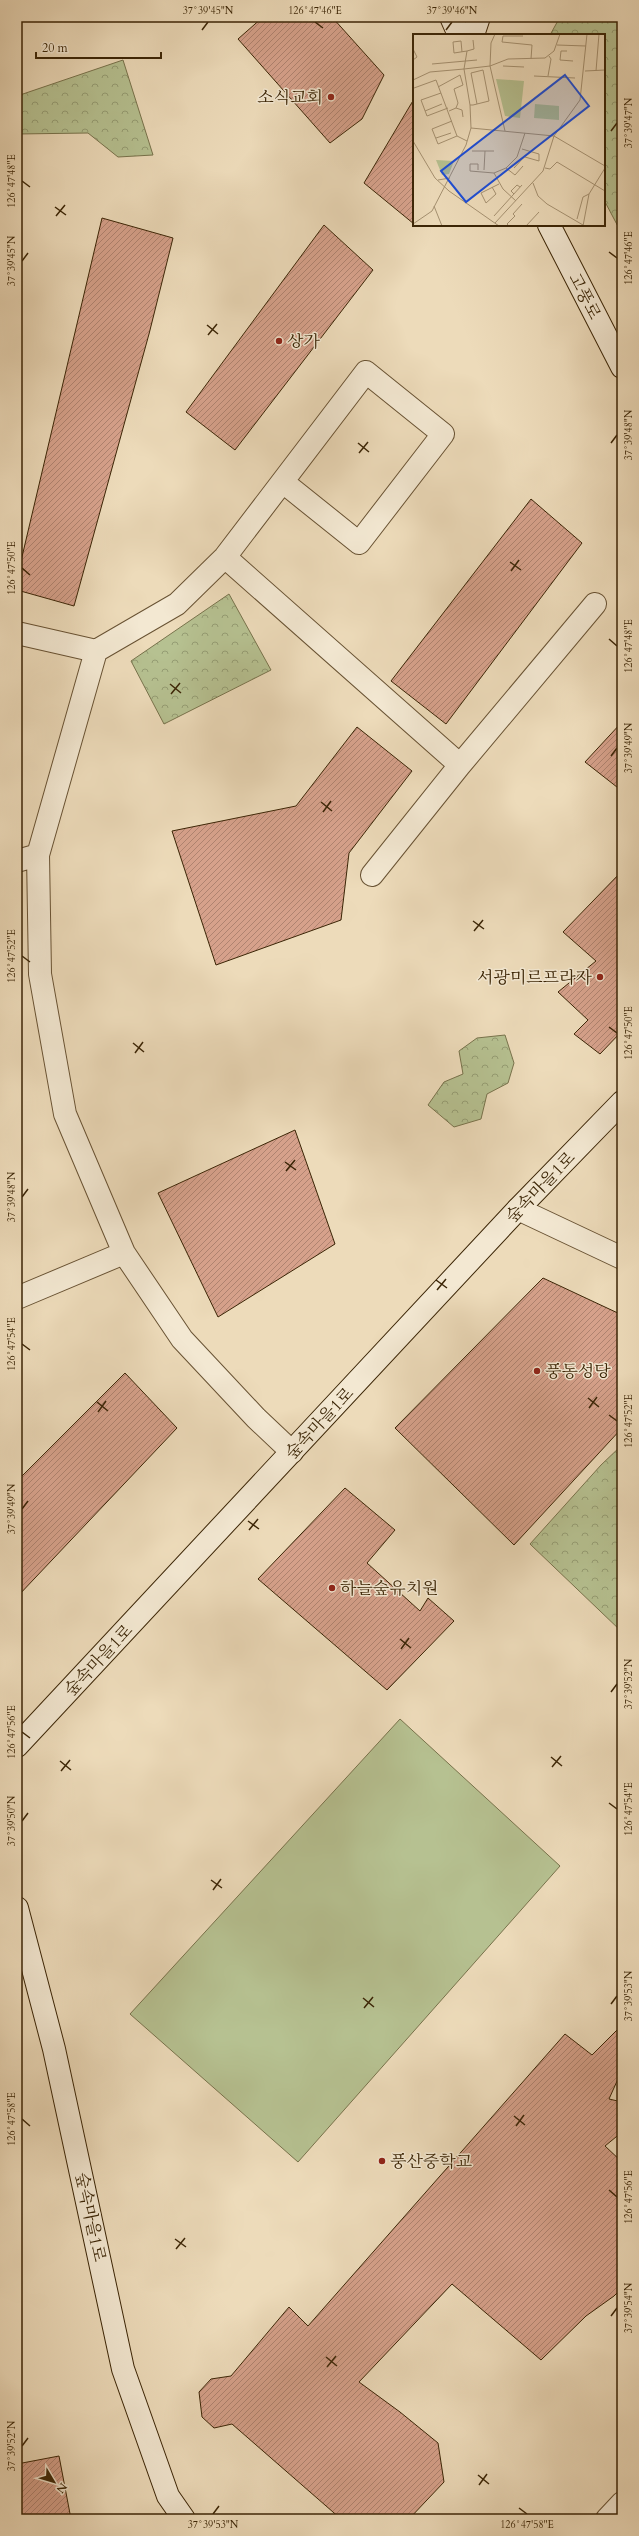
<svg xmlns="http://www.w3.org/2000/svg" width="639" height="2536" viewBox="0 0 639 2536" font-family="Cardo,'Noto Serif KR',serif">
	<style>
		.park { fill: url(#park-crowns); stroke: #78734c }
		.garden { fill: #b6c191; stroke: #78734c }
		.building { fill: url(#building-hatch); stroke: #3b2506 }
		.lines { fill: none; stroke-linecap: round; stroke-linejoin: round }
		.lane-casing { stroke: #685233; stroke-width: 24 }
		.street-casing { stroke: #685233; stroke-width: 24 }
		.secondary-casing { stroke: #3b2506; stroke-width: 24 }
		.lane { stroke: #f3e8d2; stroke-width: 22 }
		.street { stroke: #f3e8d2; stroke-width: 22 }
		.secondary { stroke: #f3e8d2; stroke-width: 22 }
		.ticks { fill: none; stroke: #3b2506; stroke-width: 1.5 }
		.poi-dot { fill: #8f2418; stroke: #f3e8d2; stroke-width: 1.5 }
		.labels { text-anchor: middle; stroke-width: 3; stroke-linejoin: round; paint-order: stroke }
		.poi-label { font-size: 17px; fill: #3b2506; stroke: #f3e8d2; text-anchor: start }
		.street-label { font-size: 17px; fill: #3b2506; stroke: #f3e8d2 }
		.inset-road { fill: none; stroke: #a69272; stroke-width: 1 }
		.view { fill: #1d4ed8; fill-opacity: 0.15; stroke: #1d4ed8; stroke-width: 2 }
		.inset-edge { fill: none; stroke: #3b2506; stroke-width: 2 }
		.neatline { fill: none; stroke: #3b2506; stroke-width: 1.5 }
		.ticks-label { font-size: 10px; text-anchor: middle; fill: #3b2506 }
	</style>
	<defs>
		<pattern id="park-crowns" width="20" height="18" patternUnits="userSpaceOnUse"><rect width="20" height="18" fill="#b6c191"/><path d="M2 6a3 3 0 1 1 6 0M12 15a3 3 0 1 1 6 0" fill="none" stroke="#959d74"/></pattern>
		<pattern id="building-hatch" width="6" height="6" patternUnits="userSpaceOnUse"><rect width="6" height="6" fill="#d6a18b"/><path d="M-1 1l2-2M0 6l6-6M5 7l2-2" fill="none" stroke="#af8370"/></pattern>
	</defs>
	<rect width="100%" height="100%" fill="#eddbba"/>
	<filter id="stains"><feTurbulence type="fractalNoise" baseFrequency=".005" numOctaves="4"/><feColorMatrix values="0 0 0 0 .2 0 0 0 0 .09 0 0 0 0 .02 0 0 0 .5 -.17"/></filter>
	<radialGradient id="worn" r=".72"><stop offset=".6" stop-color="#630" stop-opacity="0"/><stop offset="1" stop-color="#630" stop-opacity=".3"/></radialGradient>
	<path class="park" d="M560,17H622V234L604,200V35H550Z
		M123,60L153,155L118,157L88,133L17,134V96Z
		M229,594L271,670L164,724L131,661Z
		M505,1035L514,1063L508,1083L487,1094L481,1119L454,1127L428,1105L444,1082L463,1074L459,1051L477,1038Z
		M622,1445V1632L530,1544L601,1465Z"/>
	<path class="garden" d="M400,1719L560,1866L298,2162L130,2014Z"/>
	<path class="building" d="M263,17H332L384,75L362,119L330,143L238,39Z
		M414,99V224L364,183Z
		M102,218L173,238L149,334L74,606L17,590V578Z
		M324,225L373,270L235,450L186,412Z
		M531,499L582,543L446,724L391,681Z
		M622,722V791L585,762Z
		M357,727L412,771L349,853L341,920L216,965L172,831L296,806Z
		M622,871V1031L600,1054L574,1034L588,1020L558,992L596,961L563,932Z
		M295,1130L335,1244L218,1317L158,1193Z
		M543,1278L622,1315V1428L514,1545L395,1428Z
		M125,1373L177,1428L17,1597V1481Z
		M345,1488L395,1530L367,1563L420,1611L428,1598L454,1621L387,1690L258,1579Z
		M622,2025V2070L609,2099L622,2102V2132L605,2146L622,2162V2288L614,2296L586,2316L541,2360L452,2284L359,2382L400,2412L438,2443L444,2482L409,2519H341L232,2424L214,2428L202,2417L199,2392L211,2379L231,2376L289,2307L308,2326L565,2034L592,2055Z
		M59,2456L71,2519H17V2464Z"/>
	<g class="lines">
		<defs>
			<path id="lane" d="M225,557L460,765
				M17,633L96,651L177,604L225,557L366,372L443,434L359,543L283,482
				M96,651L38,855L40,974L65,1114L124,1253L182,1339L256,1418L292,1452
				M17,861L38,855
				M372,875L460,765L595,604
				M17,1298L124,1253
				M607,2519L622,2503"/>
			<path id="street" d="M518,1209L622,1258"/>
			<path id="secondary" d="M451,17L459,35
				M473,35L479,17
				M549,225L622,367
				M17,1746L518,1209L622,1102
				M17,1908L54,2049L123,2369L168,2496L184,2519"/>
		</defs>
		<use href="#lane" class="lane-casing"/>
		<use href="#street" class="street-casing"/>
		<use href="#secondary" class="secondary-casing"/>
		<use href="#lane" class="lane"/>
		<use href="#street" class="street"/>
		<use href="#secondary" class="secondary"/>
	</g>
	<path class="ticks" d="M315,22L323,28M202,30L208,22M446,30L452,22M611,131L617,123M22,181L30,187M55,207L66,215M56,216L65,205M609,252L617,258M22,261L28,253M207,325L218,334M208,335L217,324M358,443L369,452M611,443L617,435M359,453L368,442M510,562L521,570M22,568L30,575M511,571L519,560M609,639L617,646M170,684L181,693M171,694L180,683M611,756L617,748M321,802L332,811M323,812L331,801M473,921L484,929M474,931L483,920M22,956L30,962M609,1027L617,1033M133,1043L144,1052M135,1053L143,1042M285,1162L296,1170M286,1171L295,1160M22,1197L28,1189M436,1280L447,1288M437,1290L446,1279M22,1344L30,1350M588,1398L599,1407M97,1402L108,1411M589,1408L597,1397M98,1412L106,1401M609,1415L617,1421M22,1509L28,1501M248,1521L259,1529M249,1530L258,1519M400,1639L411,1648M401,1649L409,1638M611,1692L617,1684M22,1732L30,1738M551,1757L562,1766M60,1761L71,1770M552,1767L561,1756M61,1771L70,1760M609,1803L617,1809M22,1821L28,1813M211,1880L222,1888M213,1890L221,1879M363,1998L374,2007M611,2004L617,1996M364,2008L373,1997M514,2116L525,2125M22,2119L30,2126M516,2126L524,2115M609,2190L617,2197M175,2239L186,2247M176,2249L185,2238M611,2316L617,2308M326,2357L337,2366M327,2367L336,2356M22,2446L28,2438M478,2475L489,2484M479,2485L487,2474M519,2508L527,2514M213,2514L219,2506"/>
	<g class="poi-dot">
		<circle cx="331" cy="97" r="4"/>
		<circle cx="279" cy="341" r="4"/>
		<circle cx="600" cy="977" r="4"/>
		<circle cx="537" cy="1371" r="4"/>
		<circle cx="332" cy="1588" r="4"/>
		<circle cx="382" cy="2161" r="4"/>
	</g>
	<g class="labels">
		<g class="poi-label">
			<text x="323" y="103" text-anchor="end">소식교회</text>
			<text x="287" y="347">상가</text>
			<text x="592" y="983" text-anchor="end">서광미르프라자</text>
			<text x="545" y="1377">풍동성당</text>
			<text x="340" y="1594">하늘숲유치원</text>
			<text x="390" y="2167">풍산중학교</text>
		</g>
		<g class="street-label">
			<text transform="translate(585 296) rotate(63)" y="6">고풍로</text>
			<text transform="translate(540 1187) rotate(-46)" y="6">숲속마을1로</text>
			<text transform="translate(319 1423) rotate(-47)" y="6">숲속마을1로</text>
			<text transform="translate(98 1660) rotate(-47)" y="6">숲속마을1로</text>
			<text transform="translate(91 2217) rotate(78)" y="6">숲속마을1로</text>
		</g>
	</g>
	<g transform="translate(413 34)">
		<rect width="192" height="192" fill="#eddbba"/>
		<path d="M83,45L111,47L107,84L92,82ZM23,126L41,127L36,140L29,141Z" fill="#b6c191"/>
		<path d="M122,70L146,72V86L121,84Z" fill="#b6c191"/>
		<path class="inset-road" d="M82,0L78,9L77,32L92,97M110,2H90L89,8L119,11L118,25M144,11L173,12M0,15L4,23L0,26M154,17H148L147,26L160,27M49,18L48,7L40,8L41,19L54,17L61,15L60,6M19,30L64,26M90,32L111,33M172,37L192,36M183,37L186,0M121,42L162,44M135,42L138,25L136,22M0,46L17,38L51,35L54,17M25,53L47,41L50,51L41,55L45,69L43,74L36,77M1,54L23,46L44,102L54,107M28,59L8,66L14,82L35,74M57,71H60L76,67L70,36L58,39L64,70M43,74L49,76L50,83M12,77L29,70M39,87L19,95L25,110L44,102M58,94L141,102L192,132M23,104L38,99M0,107L22,144L36,157L86,192M109,115L126,120V127L112,123M59,117H81M93,134L102,141L110,132M101,134L112,122M132,134L137,135L144,128L192,157M65,136V130H57V137L81,139L90,155L103,167M71,136L72,117M81,139L93,134L104,123L112,99M25,146L37,144M120,149L125,162L134,170L170,191M79,153L83,160L73,169L68,159L86,150M101,160L98,157L104,151L107,153M21,172L29,192M81,182L109,151M164,185L170,163L176,160M82,189L130,137L141,102L167,66L174,0M0,190L19,177L53,111L58,94L57,71L51,35L77,32L95,25L132,24L141,17L147,0M96,192L94,190L102,182L100,180L109,170M113,192L126,178M170,192L176,160L192,134"/>
		<path class="view" d="M152,41L176,72L53,168L28,137Z"/>
		<rect width="192" height="192" class="inset-edge"/>
	</g>
	<rect width="639" height="2536" fill="none" stroke="#eddbba" stroke-width="44"/>
	<g transform="translate(54 2482) rotate(128)" stroke="#f3e8d2" stroke-width="3" paint-order="stroke">
	<path d="M0-3L7 15L0 10L-7 15Z" fill="#3b2506"/>
	<text y="-6" font-size="11" font-weight="bold" text-anchor="middle" fill="#3b2506">N</text>
	</g>
	<path d="M36 52v6h125v-6" fill="none" stroke="#3b2506" stroke-width="2"/>
	<text x="42" y="52" font-size="12" fill="#3b2506" stroke="#f3e8d2" stroke-width="3" paint-order="stroke">20 m</text>
	<rect x="22" y="22" width="595" height="2492" class="neatline"/>
	<g class="ticks-label">
		<text x="208" y="14">37°39'45"N</text>
		<text x="315" y="14">126°47'46"E</text>
		<text x="452" y="14">37°39'46"N</text>
		<text transform="translate(628 123) rotate(-90)" y="4">37°39'47"N</text>
		<text transform="translate(11 181) rotate(-90)" y="4">126°47'48"E</text>
		<text transform="translate(628 258) rotate(-90)" y="4">126°47'46"E</text>
		<text transform="translate(11 261) rotate(-90)" y="4">37°39'45"N</text>
		<text transform="translate(628 435) rotate(-90)" y="4">37°39'48"N</text>
		<text transform="translate(11 568) rotate(-90)" y="4">126°47'50"E</text>
		<text transform="translate(628 646) rotate(-90)" y="4">126°47'48"E</text>
		<text transform="translate(628 748) rotate(-90)" y="4">37°39'49"N</text>
		<text transform="translate(11 956) rotate(-90)" y="4">126°47'52"E</text>
		<text transform="translate(628 1033) rotate(-90)" y="4">126°47'50"E</text>
		<text transform="translate(11 1197) rotate(-90)" y="4">37°39'48"N</text>
		<text transform="translate(11 1344) rotate(-90)" y="4">126°47'54"E</text>
		<text transform="translate(628 1421) rotate(-90)" y="4">126°47'52"E</text>
		<text transform="translate(11 1509) rotate(-90)" y="4">37°39'49"N</text>
		<text transform="translate(628 1684) rotate(-90)" y="4">37°39'52"N</text>
		<text transform="translate(11 1732) rotate(-90)" y="4">126°47'56"E</text>
		<text transform="translate(628 1809) rotate(-90)" y="4">126°47'54"E</text>
		<text transform="translate(11 1821) rotate(-90)" y="4">37°39'50"N</text>
		<text transform="translate(628 1996) rotate(-90)" y="4">37°39'53"N</text>
		<text transform="translate(11 2119) rotate(-90)" y="4">126°47'58"E</text>
		<text transform="translate(628 2197) rotate(-90)" y="4">126°47'56"E</text>
		<text transform="translate(628 2308) rotate(-90)" y="4">37°39'54"N</text>
		<text transform="translate(11 2446) rotate(-90)" y="4">37°39'52"N</text>
		<text x="213" y="2528">37°39'53"N</text>
		<text x="527" y="2528">126°47'58"E</text>
	</g>
	<rect width="100%" height="100%" filter="url(#stains)"/>
	<rect width="100%" height="100%" fill="url(#worn)"/>
</svg>
